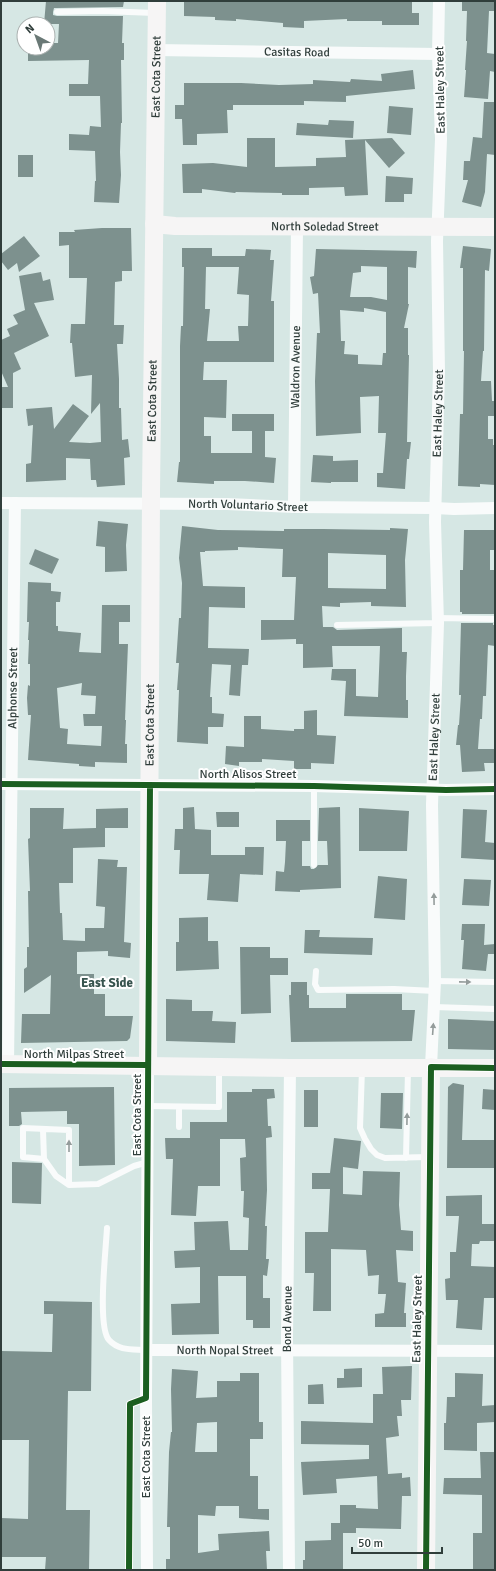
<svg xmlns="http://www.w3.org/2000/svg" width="496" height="1571" viewBox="0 0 496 1571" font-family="Signika,sans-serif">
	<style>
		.building { fill: #7d918e; fill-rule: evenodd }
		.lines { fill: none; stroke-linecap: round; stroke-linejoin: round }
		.lane { stroke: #f9fbfb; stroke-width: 6 }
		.street { stroke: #f9fbfb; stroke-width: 12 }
		.secondary { stroke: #f6f5f5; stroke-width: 18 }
		.cycleway-casing { stroke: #fff; stroke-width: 8 }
		.cycleway { stroke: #1b5e20; stroke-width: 6 }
		.oneway { fill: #949c9b }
		.labels { text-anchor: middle; stroke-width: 4; stroke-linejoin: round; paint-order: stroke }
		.street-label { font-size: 12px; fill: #303e3b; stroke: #fff }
		.neighbourhood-label { font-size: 13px; font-weight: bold; fill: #37544e; stroke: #fff }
	</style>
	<rect width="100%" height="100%" fill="#d6e7e4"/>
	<path class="building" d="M46,1H124L123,7L57,8H54L53,12V15L57,16H123L122,43H124V60H121L122,123H121L120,152L121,175L119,203L94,202L95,181H96L95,151L69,150V134L89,135L90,126L101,127L100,96H69V84H88L89,60L28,61V48H48V43H58L59,24H44Z
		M184,1L412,2V13H419V25H382V21H347V19L304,21V28L283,27V23L236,19V21L215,20V17L184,16Z
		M462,1H495V11H489L487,53L495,54V72L490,71L488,99L464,97L466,70H465L467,41H466L467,11H462Z
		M413,70L415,89L346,96V102L304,101V105H233V110H227L228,133L197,134V145H183L182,119H175V105H184V83H241L279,85L313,84V80L350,82L351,79L382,81L381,74Z
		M484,102H495V155L487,154L485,192L481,207L462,202L468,180H463L464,161H470L473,137L482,138Z
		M389,106L413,108L411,135L387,133Z
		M329,120L354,121L353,138L296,135L297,123L328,125Z
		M247,138H275V167L316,166V158L346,157L345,140L392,138L405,153L389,168L365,140L368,195L345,196L344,187L309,188V195H282V193L236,192L235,193L202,189V193H183L182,164L213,163L247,167Z
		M18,155H33V177H18Z
		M386,176L413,178L412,194H404V202H385Z
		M102,228H131L132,271H122V281L115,282L114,325H124L123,344H117L119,379V408H121L122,440L128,439L130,457L124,458L125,485L97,487L96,480H91L90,459L66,458V480L26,482V464L31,463L33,425L28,426L26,409L52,407L54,429L73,404L89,416L69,442L90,443L101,442L100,403L91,414L92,375L75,377L72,343H70L71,324H85L87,278H69V245L59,246V232H75L74,230Z
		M24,236L40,256L19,272L17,263L8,270L1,261V254Z
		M463,246L491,249L489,271L485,270L484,351H483L481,381H491L492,401H495V416H488V439H493V445H495V485L480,484V487L458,486L460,414H463L464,351H463V268H460Z
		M182,248H212V256H245L246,249L271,250L270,260H274L271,301H274V362H204L203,380H227L226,418L204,417V436H211V453H252V431H232V414H274V431H265V457L276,458L274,483L245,481H214V484L177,482L179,462H180V346L181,326H183L184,267H182ZM206,267H239L237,294L249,295L248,326H238L239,341H207L210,309H205Z
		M316,249L417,251L416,268L408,267V304H409L404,328H408V355H409L407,442H411L409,459H407L405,489L377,487V473H383L386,433H378L379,396L360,397L361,433L316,436L315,381L317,333H320L318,293L313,294L310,277L314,276ZM361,266L387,267V300L371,297H350L353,273L361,272ZM364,308L386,312V353H383L382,365L358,364V355L344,354L345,341H341L340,310L364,312Z
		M41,272L43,281L50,279L54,300L34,303L49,336L14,353L21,369L13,373V408H1V387H8L1,371V340L10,336L7,329L18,324L13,315L25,310L19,276Z
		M313,455L333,456V461L358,460V482H331V483L311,482Z
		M98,521L128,524L126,545L127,571L105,572V547L96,546Z
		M182,526L218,530L284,531V529H323L390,530V528L408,529L405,560L406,607L371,606V602L340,603V607L322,606L323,627H333L337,630L402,628V652H407L406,676V700H408V718L344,716L346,681L331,680L332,669H356V696L378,697L380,646H332L333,667L303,668V644H296V639L261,640V620H294L296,577H282L283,549L238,547V550L205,551V552H200L203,586L245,587V608L209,607L208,648L249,649L248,665H242L240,696L229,695L231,665L212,664L210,697H212V713L224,714L223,727H208V744L177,742L179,690H177L179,663H176L179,618H181L182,583L179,558ZM328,553L386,555V589L328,588Z
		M464,530H495V550H490V570H495L494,614H462V612H460V570H463Z
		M35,549L59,559L52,574L29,564Z
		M28,582L51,583V591L61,592L60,602H56V626H58V631L81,633L79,652L101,653L102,605H130V622H119V644H128L125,720H126L125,744H127V763L95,762V767L79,766V764L28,760L31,715H28L27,698L28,685L30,686V664H28L29,640H28L29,622H27ZM82,683L81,695L96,696L95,714H83L84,726H102L101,746L67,744L68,729L60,728L57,688Z
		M461,623H493V625H495V646L488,645L486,696H483L482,719H480L478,749H495V763H484L485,771L462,772L460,745H456L458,725H459L461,695H459Z
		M317,710V735L336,736L334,764L311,763V769H294V761L262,759V762H239V766L225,764L226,746L244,747V716H261V729L294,731V729H304V711Z
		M194,807L195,829L211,830V855H245V847H264L263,875L240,874L238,902L207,900L209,874H179L180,850H174L175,829H183V808Z
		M340,807L341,888L300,890V892L275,891L276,871L284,872L285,862L286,841H276V820H310V841H302V866H310L311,869H314L318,865H328L327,841H318L319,808Z
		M30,808H64L63,829L96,828V809L128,808V828H105V847L73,848V883H59L60,913H62L63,940L85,941V928H104L105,907L96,906L98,859L118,860L117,867H127L124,942L131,943L130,958L108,956V951L77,952V974H94V994H105V1016H133L130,1038L127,1041L21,1043L22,1014H50L51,975L24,993V969L27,967V947H29L28,891H30L28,839L30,838Z
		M359,808L409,811L407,851H359Z
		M463,809L487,810L485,842L495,843V860L461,858Z
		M216,812H239V827H217Z
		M378,876L407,879L405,920L374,918Z
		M464,879L491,880L489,906L462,905Z
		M208,917V941H218L219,969L176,971V942H179V918Z
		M462,924H485L484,945L495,944V954H488L486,971L462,969L464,940H461Z
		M305,930H320L319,937L373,938L372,955L304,953Z
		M240,947H270V958H288V975H270L271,1013L241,1014Z
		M291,982H307V995H309V1008H346V994H402V1010H415L412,1041L291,1042L289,995H291Z
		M166,999L192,1000V1011H213L212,1021L236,1022L235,1043L166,1041Z
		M448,1019L495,1021V1050L448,1049Z
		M453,1083L464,1085L462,1140H495V1168H447L448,1087Z
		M114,1087L115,1165L79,1166V1124H67V1111L21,1112L22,1124L19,1126H9V1088Z
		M252,1089H274L275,1098L267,1099L268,1126H271L272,1137L266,1138L267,1190L265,1226H267L266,1259H269L267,1276L263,1275V1298H270V1328H253V1320H246V1276H218L219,1334L172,1335L171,1304L200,1303V1267L175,1268L174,1251L195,1250L194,1222L228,1221L230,1250H248L249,1218L243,1217L244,1191H241L240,1158L246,1157L245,1139H220V1186H198L196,1216L171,1215L173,1159H166L165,1138H190V1122H227V1092H252Z
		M483,1089L495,1090V1110L482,1109Z
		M304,1090H318V1127H304Z
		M381,1093H403L402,1129L380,1128Z
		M334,1138L361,1141L358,1169L343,1167V1194L362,1195L363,1171L400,1172L399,1205L401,1230L413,1231V1251L396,1250L398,1282L406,1283L404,1313H406V1327H375V1314L384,1313L386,1294H378L379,1275L368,1276L366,1250L331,1249V1311H313L314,1273H305V1232H328L330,1189H312V1173H330Z
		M12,1162L42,1163L41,1204L12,1203Z
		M482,1195V1224H495V1241H480L479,1244H472L471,1266L495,1267V1298H484L482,1330L456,1328L458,1300H446L445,1279L450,1278V1252H456L459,1216H446V1196Z
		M44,1301L92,1302L91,1391H68L66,1510H90L89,1570H45L46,1557H1V1518L28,1519L29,1440H1V1351L52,1352L53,1314H44Z
		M412,1366L411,1400H401L402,1416H397L399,1436L386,1438L388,1474L402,1473V1478L410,1477L411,1496H402L401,1529L356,1528V1533H343V1570L303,1569V1560H305V1541L331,1540V1523H340V1505H356V1508L378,1509L377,1476L336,1479L337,1493L303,1495L301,1462L369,1459V1445L301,1444V1421L373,1423V1394H383L382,1367Z
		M362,1368V1387L337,1388V1378H344V1369Z
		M172,1369L198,1371L196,1398L217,1397V1381H240V1373H259V1422H263V1439H250V1476H258V1509H269V1520L239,1518V1506H216L215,1516L198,1515V1553L219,1550L218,1534L269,1531L270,1551H266L267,1570H166V1559H170V1527H167L169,1452L171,1432H172L171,1389ZM217,1422V1452H195L197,1423Z
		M455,1373L483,1374L482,1406L495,1405V1422L477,1423V1451L444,1450V1423H446L447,1397H455Z
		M323,1384L324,1404H308V1385Z
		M480,1452H495L494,1570H473V1533H482V1495L443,1494L444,1478H481Z"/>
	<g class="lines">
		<path class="lane" d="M57,12L102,11L155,13
			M438,618L495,619
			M337,625L438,623
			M314,865V786
			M316,971L315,984L318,990L394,989L435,991
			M435,981L495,982
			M434,1007L495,1009
			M362,1069L360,1128L365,1139L371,1149L377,1155L385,1158L428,1157
			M147,1106L219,1107V1069
			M179,1107V1127
			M43,1130L44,1159L56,1176L69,1185L98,1184L134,1166L148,1162
			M406,1158L408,1070
			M44,1159L23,1157V1128L69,1130V1185
			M107,1228C106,1248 97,1327 109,1340C119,1351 132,1349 146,1350"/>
		<g class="street">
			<path id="s1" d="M156,50L438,54"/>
			<path id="s2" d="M1,503L227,504L294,507L435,508L454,509L495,508"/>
			<path id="s3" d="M294,507L297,227"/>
			<path d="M1,784L314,786L446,790L495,789"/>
			<path id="s4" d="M8,1064L15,503"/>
			<path id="s5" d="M431,1067L435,981L432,805L438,623L435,522L439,372L437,241L441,139L438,54L439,1"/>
			<path id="s6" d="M146,1350L495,1351"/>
			<path d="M147,1570L146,1398L148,1065"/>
			<path id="s7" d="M289,1570L287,1338L290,1068"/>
		</g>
		<g class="secondary">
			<path id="s8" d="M154,224L175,226L495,227"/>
			<path d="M1,1064L290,1068H495"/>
			<path id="s9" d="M148,1065L151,492L157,1"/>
			<path d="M426,1570L431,1067"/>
		</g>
		<defs>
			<path id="cycleway" d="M1,784L314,786L446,790L495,789
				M1,1064L148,1065
				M129,1570L130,1404L146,1398L150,785
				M426,1570L431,1067L495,1068"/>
		</defs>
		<use href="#cycleway" class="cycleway-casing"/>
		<use href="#cycleway" class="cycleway"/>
	</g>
	<defs><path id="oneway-solid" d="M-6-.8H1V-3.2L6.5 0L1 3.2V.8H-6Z"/></defs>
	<g class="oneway">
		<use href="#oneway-solid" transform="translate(434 899) rotate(-91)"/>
		<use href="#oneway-solid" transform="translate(465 982) rotate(1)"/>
		<use href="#oneway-solid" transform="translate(433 1029) rotate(-86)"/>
		<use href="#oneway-solid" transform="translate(407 1119) rotate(-89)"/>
		<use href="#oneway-solid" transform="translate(69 1146) rotate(-90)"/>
	</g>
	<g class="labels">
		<g class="street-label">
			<text dy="4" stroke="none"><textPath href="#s1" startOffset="141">Casitas Road</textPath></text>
			<text dy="4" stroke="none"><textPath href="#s9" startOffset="988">East Cota Street</textPath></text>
			<text transform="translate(440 90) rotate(-91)" y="4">East Haley Street</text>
			<text dy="4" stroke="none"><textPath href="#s8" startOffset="171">North Soledad Street</textPath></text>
			<text dy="4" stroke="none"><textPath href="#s3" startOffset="140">Waldron Avenue</textPath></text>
			<text dy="4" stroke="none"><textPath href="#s9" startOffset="664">East Cota Street</textPath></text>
			<text dy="4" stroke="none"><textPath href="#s5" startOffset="654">East Haley Street</textPath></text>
			<text dy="4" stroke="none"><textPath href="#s2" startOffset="247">North Voluntario Street</textPath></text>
			<text dy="4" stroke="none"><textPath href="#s4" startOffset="376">Alphonse Street</textPath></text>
			<text dy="4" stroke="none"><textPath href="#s9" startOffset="340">East Cota Street</textPath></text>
			<text dy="4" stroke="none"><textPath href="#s5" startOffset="330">East Haley Street</textPath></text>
			<text x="248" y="778">North Alisos Street</text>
			<text x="74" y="1058">North Milpas Street</text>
			<text transform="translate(137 1115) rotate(-90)" y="4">East Cota Street</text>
			<text dy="4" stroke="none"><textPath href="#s7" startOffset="251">Bond Avenue</textPath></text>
			<text transform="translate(417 1319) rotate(-89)" y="4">East Haley Street</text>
			<text dy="4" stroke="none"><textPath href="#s6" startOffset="79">North Nopal Street</textPath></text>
			<text transform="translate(146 1457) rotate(-90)" y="4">East Cota Street</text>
		</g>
		<g class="neighbourhood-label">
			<text x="107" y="987">East Side</text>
		</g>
	</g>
	<rect width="496" height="1571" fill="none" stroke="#303e3b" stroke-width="4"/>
	<g transform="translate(36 36) rotate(319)"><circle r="19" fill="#ffffff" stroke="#acb2b1"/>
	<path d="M0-3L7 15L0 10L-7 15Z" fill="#6a7976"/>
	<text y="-6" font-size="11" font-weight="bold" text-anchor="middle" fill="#303e3b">N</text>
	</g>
	<path d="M352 1547v6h90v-6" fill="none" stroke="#303e3b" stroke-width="2"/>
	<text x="358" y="1547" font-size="12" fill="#303e3b" stroke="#ffffff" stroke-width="3" paint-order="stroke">50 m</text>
</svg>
